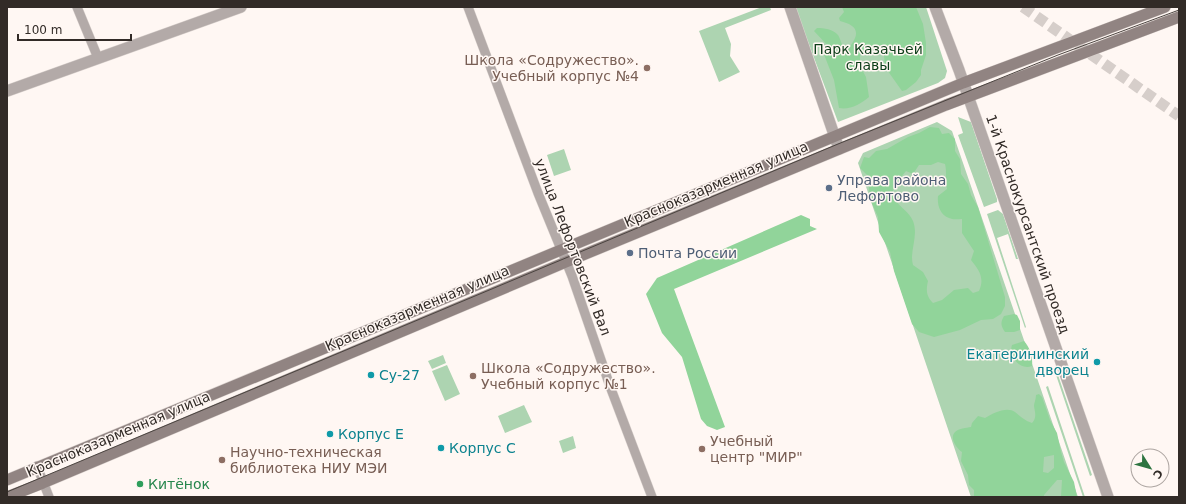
<svg xmlns="http://www.w3.org/2000/svg" width="1186" height="504" viewBox="0 0 1186 504" font-family="'DejaVu Sans',sans-serif">
	<style>
		.green { fill: #add4b1 }
		.forest { fill: #91d49a; fill-rule: evenodd }
		.lines { fill: none; stroke-linecap: round; stroke-linejoin: round }
		.primary-tunnel { stroke: #d6ceca; stroke-width: 11; stroke-dasharray: 11 5.5; stroke-linecap: butt }
		.minor-casing { stroke: #dad2ce; stroke-width: 10 }
		.tertiary-casing { stroke: #dad2ce; stroke-width: 12 }
		.secondary-casing { stroke: #dad2ce; stroke-width: 12 }
		.minor { stroke: #b3aaa8; stroke-width: 9 }
		.tertiary { stroke: #b3aaa8; stroke-width: 11 }
		.secondary { stroke: #918482; stroke-width: 11 }
		.tram { stroke: #4b4440; stroke-width: 1 }
		.education-dot { fill: #8d6e63; stroke: #fff7f3; stroke-width: 1.5 }
		.service-dot { fill: #5c6f8a; stroke: #fff7f3; stroke-width: 1.5 }
		.culture-dot { fill: #0f9aa8; stroke: #fff7f3; stroke-width: 1.5 }
		.leisure-dot { fill: #2e9e5b; stroke: #fff7f3; stroke-width: 1.5 }
		.labels { text-anchor: middle; stroke-width: 3; stroke-linejoin: round; paint-order: stroke }
		.park-label { font-size: 14px; fill: #0d3e19; stroke: #fff7f3 }
		.education-label { font-size: 14px; fill: #785e54; stroke: #fff7f3; text-anchor: start }
		.service-label { font-size: 14px; fill: #4e5e75; stroke: #fff7f3; text-anchor: start }
		.street-label { font-size: 14px; fill: #322b27; stroke: #fff7f3 }
		.culture-label { font-size: 14px; fill: #0d838f; stroke: #fff7f3; text-anchor: start }
		.leisure-label { font-size: 14px; fill: #27864d; stroke: #fff7f3; text-anchor: start }
	</style>
	<rect width="100%" height="100%" fill="#fff7f3"/>
	<path class="green" d="M762,7H770L771,10L725,28L731,44L730,56L740,72L719,82L699,31Z
		M795,7H926L947,71L945,78L938,83L838,122Z
		M958,117L971,122L997,199V202L984,207L958,135L963,133Z
		M937,122L952,131L1078,497H971L858,163L863,153Z
		M564,149L571,170L554,176L547,155Z
		M998,210L1003,214L1018,259H1016L1008,234L997,238L1026,327L1025,328L987,214Z
		M443,355L446,363L432,369L428,361Z
		M447,365L460,394L445,401L432,371Z
		M1056,375H1058L1092,475L1090,476Z
		M1048,386L1085,497H1083L1046,387Z
		M524,405L532,422L505,433L498,416Z
		M573,436L576,448L563,453L559,441Z"/>
	<path class="forest" d="M842,7H916L923,24L926,43V55L921,70V75L916,82L906,90L902,91L885,67L884,55L874,48H870L860,55V66L866,77L869,97C861,104 850,110 839,108L834,80L823,52L828,46L814,31L817,28C824,28 833,29 838,35C841,40 841,45 846,49C850,47 851,45 853,42C861,29 852,24 840,21L839,18L844,12Z
		M930,127L939,128L942,134L949,133L955,139V151L960,159L961,174L968,184L971,195L978,207L1005,297V306L1001,314L993,319L981,320L960,330L934,337L919,332L912,324L894,271L890,252L879,232L878,217L870,199L868,176L860,168L864,157L869,158L876,151L887,149L908,137L919,133ZM938,162L945,164C947,172 945,180 947,189L938,196C937,205 940,215 949,218C953,220 958,219 962,219V233L974,251L971,260C979,270 985,278 979,291L973,293L968,288L954,290L942,300L933,303C926,296 926,290 928,281L923,272L913,265C909,251 919,236 913,221C909,212 901,208 896,201C894,199 893,195 892,193L897,182L906,171L913,174L919,165H931Z
		M801,215L810,219V226L817,229L674,289L725,427L717,430L707,426L701,419L682,357L662,333L646,294L657,278Z
		M1014,314L1017,315L1020,321V330L1014,332H1005C1001,326 1000,323 1004,316Z
		M1024,341C1030,348 1033,356 1032,366C1020,371 1008,356 1012,345Z
		M1039,394L1042,397L1050,420L1057,433L1061,452L1064,462L1074,482L1077,497H1061L1062,480H1057L1044,495V497H974V490L969,485L968,475L961,461L962,452C957,449 949,438 955,432C959,428 966,428 971,427L972,423L978,416L985,418C993,413 1007,406 1015,412C1021,417 1025,421 1032,423C1037,417 1035,413 1034,406C1034,403 1036,399 1036,395ZM1054,455V468L1048,473L1043,472L1044,457Z"/>
	<g class="lines">
		<path class="primary-tunnel" d="M1023,7L1179,116"/>
		<defs>
			<path id="minor" d="M77,7L98,58
				M468,7L538,193L572,276L611,389L652,497
				M37,466L49,497"/>
			<path id="tertiary" d="M790,7L839,149
				M935,7L959,70L1108,497
				M7,91L241,7"/>
			<path id="secondary" d="M7,480L963,83L1165,7
				M7,497L43,483L566,262L946,105L1179,17"/>
		</defs>
		<use href="#minor" class="minor-casing"/>
		<use href="#tertiary" class="tertiary-casing"/>
		<use href="#secondary" class="secondary-casing"/>
		<use href="#minor" class="minor"/>
		<use href="#tertiary" class="tertiary"/>
		<use href="#secondary" class="secondary"/>
		<path class="tram" d="M7,492L838,144L1058,55L1179,10"/>
	</g>
	<g class="education-dot">
		<circle cx="647" cy="68" r="4"/>
		<circle cx="473" cy="376" r="4"/>
		<circle cx="702" cy="449" r="4"/>
		<circle cx="222" cy="460" r="4"/>
	</g>
	<g class="service-dot">
		<circle cx="829" cy="188" r="4"/>
		<circle cx="630" cy="253" r="4"/>
	</g>
	<g class="culture-dot">
		<circle cx="1097" cy="362" r="4"/>
		<circle cx="371" cy="375" r="4"/>
		<circle cx="330" cy="434" r="4"/>
		<circle cx="441" cy="448" r="4"/>
	</g>
	<circle class="leisure-dot" cx="140" cy="484" r="4"/>
	<g class="labels">
		<g class="park-label">
			<text x="868" y="54">Парк Казачьей<tspan x="868" dy="16">славы</tspan></text>
		</g>
		<g class="education-label">
			<text x="639" y="65" text-anchor="end">Школа «Содружество».<tspan x="639" dy="16">Учебный корпус №4</tspan></text>
			<text x="481" y="373">Школа «Содружество».<tspan x="481" dy="16">Учебный корпус №1</tspan></text>
			<text x="710" y="446">Учебный<tspan x="710" dy="16">центр "МИР"</tspan></text>
			<text x="230" y="457">Научно-техническая<tspan x="230" dy="16">библиотека НИУ МЭИ</tspan></text>
		</g>
		<g class="service-label">
			<text x="837" y="185">Управа района<tspan x="837" dy="16">Лефортово</tspan></text>
			<text x="638" y="258">Почта России</text>
		</g>
		<g class="street-label">
			<text transform="translate(716 184) rotate(-23)" y="5">Красноказарменная улица</text>
			<text transform="translate(1028 224) rotate(71)" y="5">1-й Краснокурсантский проезд</text>
			<text transform="translate(573 247) rotate(69)" y="5">улица Лефортовский Вал</text>
			<text transform="translate(417 308) rotate(-23)" y="5">Красноказарменная улица</text>
			<text transform="translate(118 434) rotate(-23)" y="5">Красноказарменная улица</text>
		</g>
		<g class="culture-label">
			<text x="1089" y="359" text-anchor="end">Екатерининский<tspan x="1089" dy="16">дворец</tspan></text>
			<text x="379" y="380">Су-27</text>
			<text x="338" y="439">Корпус Е</text>
			<text x="449" y="453">Корпус С</text>
		</g>
		<g class="leisure-label">
			<text x="148" y="489">Китёнок</text>
		</g>
	</g>
	<rect width="1186" height="504" fill="none" stroke="#322b27" stroke-width="16"/>
	<g transform="translate(1150 468) rotate(127)"><circle r="19" fill="#fff7f3" stroke="#ada5a1"/>
	<path d="M0-3L7 15L0 10L-7 15Z" fill="#2d7440"/>
	<text y="-6" font-size="11" font-weight="bold" text-anchor="middle" fill="#322b27">С</text>
	</g>
	<path d="M18 34v6h113v-6" fill="none" stroke="#322b27" stroke-width="2"/>
	<text x="24" y="34" font-size="12" fill="#322b27" stroke="#fff7f3" stroke-width="3" paint-order="stroke">100 m</text>
</svg>
